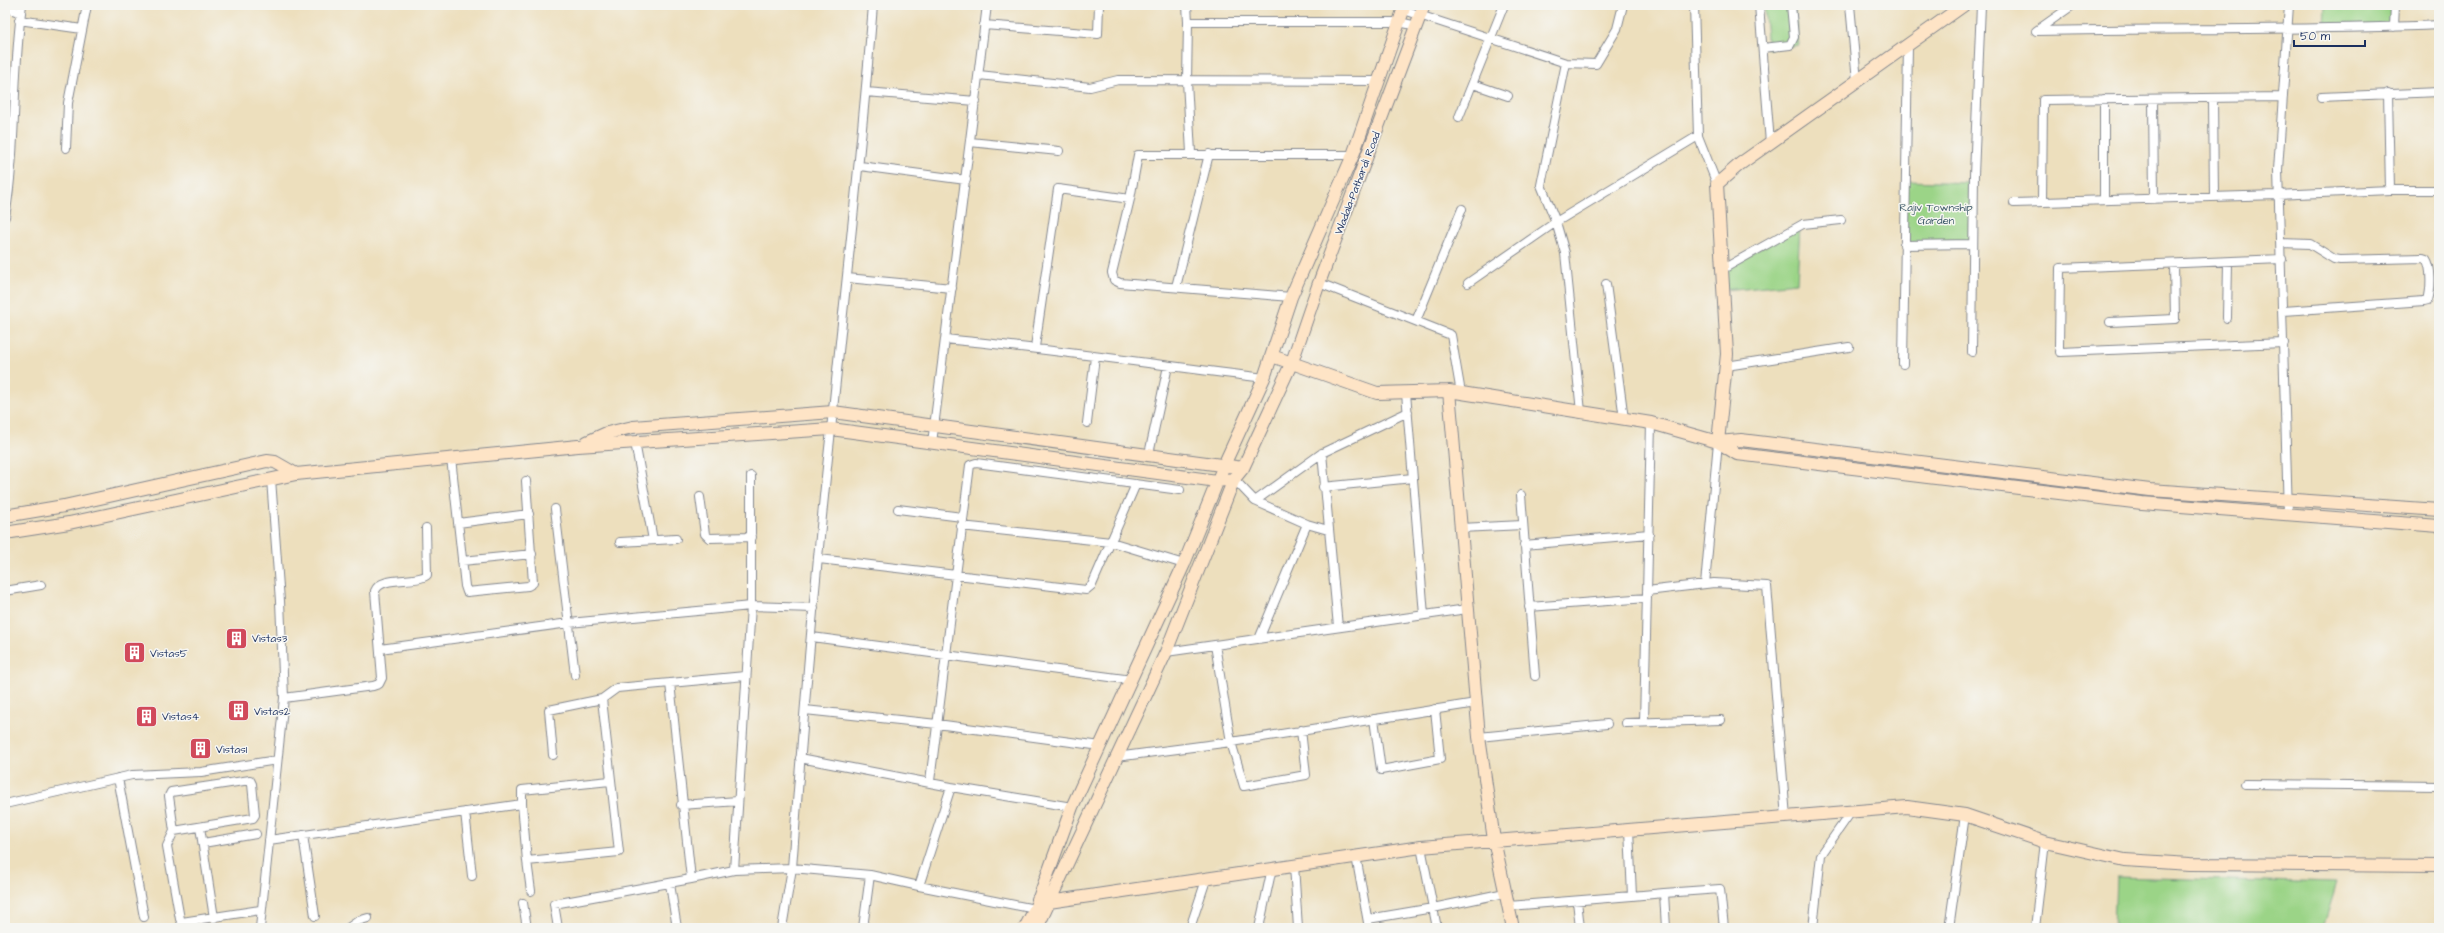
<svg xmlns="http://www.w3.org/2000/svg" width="2444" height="933" viewBox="0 0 2444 933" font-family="'Architects Daughter',sans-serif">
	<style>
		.green { fill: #9bd487; stroke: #5b8272 }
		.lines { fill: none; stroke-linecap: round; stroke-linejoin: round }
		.street-casing { stroke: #84878e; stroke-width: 10 }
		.secondary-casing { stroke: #84878e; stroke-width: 14 }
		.street { stroke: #fff; stroke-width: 8 }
		.secondary { stroke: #fee4c6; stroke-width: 12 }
		.labels { text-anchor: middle; stroke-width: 3; stroke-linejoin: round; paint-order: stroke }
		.street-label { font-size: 11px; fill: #1b2f5e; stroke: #f6f6f2 }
		.park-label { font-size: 11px; fill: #3b5868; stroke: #f6f6f2 }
		.poi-label { font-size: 11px; fill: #1b2f5e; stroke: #f6f6f2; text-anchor: start }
	</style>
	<rect width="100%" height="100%" fill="#f6f6f2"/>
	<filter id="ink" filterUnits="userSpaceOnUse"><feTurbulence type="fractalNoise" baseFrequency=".025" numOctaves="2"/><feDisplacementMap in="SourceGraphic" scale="8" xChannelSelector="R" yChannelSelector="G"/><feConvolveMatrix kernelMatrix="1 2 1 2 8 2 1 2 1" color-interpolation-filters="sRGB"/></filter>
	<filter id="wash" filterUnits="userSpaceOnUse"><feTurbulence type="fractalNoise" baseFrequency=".012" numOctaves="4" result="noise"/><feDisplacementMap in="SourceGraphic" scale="16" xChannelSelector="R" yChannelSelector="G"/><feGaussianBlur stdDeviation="0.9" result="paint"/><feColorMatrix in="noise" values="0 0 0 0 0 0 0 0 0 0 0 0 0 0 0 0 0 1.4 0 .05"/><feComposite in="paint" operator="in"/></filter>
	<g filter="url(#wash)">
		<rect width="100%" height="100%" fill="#eddfbd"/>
		<path class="green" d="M1764,5H1794L1799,45L1768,49Z
			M2325,5H2391L2390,28L2324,29Z
			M1905,181L1974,183L1973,244L1904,245Z
			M1800,225L1797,283L1724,290L1723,269Z
			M2116,877L2337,883L2323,928H2114Z"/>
	</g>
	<g filter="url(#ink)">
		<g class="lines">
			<defs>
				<path id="street" d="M1187,5L1188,22H1399L1417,26
					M1694,5L1698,136L1717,184
					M1759,5L1770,143
					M1850,5L1857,81
					M2073,5L2036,31C2171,28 2305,31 2439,25
					M5,7L21,13
					M1404,10L1566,63L1596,64L1617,29L1623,5
					M19,20L82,29
					M1188,22L1187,81L1191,153
					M984,25L1098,34L1099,5
					M2394,27L2395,5
					M1763,48L1790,45L1794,37L1791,5
					M1566,63L1541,185L1556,222L1565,253L1581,412
					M979,75L1090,87L1118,80L1380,81
					M1473,84L1508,96
					M866,92L976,101
					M2388,93L2390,190
					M2321,97L2439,92
					M2213,98L2214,197
					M2104,99V200
					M2153,99L2154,199
					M1459,117L1504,5
					M970,142L1059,151
					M66,148L68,103L87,5
					M860,166L966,180
					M1130,199L1112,273L1114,280L1120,283L1291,297
					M2042,202L2043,100L2283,97
					M2014,203L2278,195L2390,190H2439
					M5,217C17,147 12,75 22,5
					M2281,243L2310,244L2334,259L2340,260L2423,258L2426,259C2432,267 2431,290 2428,300L2424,301L2284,311
					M1904,245L1973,244
					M1723,269L1803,224L1841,220
					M847,278L952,288
					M1319,283L1451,335L1461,393
					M1468,283L1556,222L1698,136
					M1606,284L1624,419
					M1176,287L1209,154
					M2227,318L2228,262
					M1416,321L1462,209
					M2110,322L2175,319L2174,264
					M945,339C1052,349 1158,365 1264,378
					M1035,347L1058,189L1130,199L1138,155H1353
					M2059,347L2060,268L2282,259
					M1972,352L1974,175L1981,5
					M2060,352L2284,343
					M1903,364L1908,45
					M1726,366L1849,347
					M1406,393L1424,615
					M1087,423L1095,357
					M635,442L653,540
					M932,443L987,5
					M1322,453L1338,627
					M1149,454L1168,366
					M451,458L465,586L467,592L528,586L533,583L526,481
					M1234,479L1255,501L1322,453L1408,412
					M1323,487L1413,478
					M1521,495L1535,676
					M700,497L705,534L709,538L752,537
					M1255,501L1307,524L1259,639
					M555,509L575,675
					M898,509L962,517
					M2288,514L2278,170L2289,5
					M458,523L529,514
					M1307,524L1328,530
					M961,526L1111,542L1184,564
					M1460,528L1523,525
					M620,542L676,539
					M1524,545L1649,534
					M819,559L1086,590L1092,585L1136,484
					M462,561L532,554
					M1705,584L1718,442
					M5,591L41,585
					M1647,591L1714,583L1767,586L1786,817
					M1529,607L1647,598
					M814,608L751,606L734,870L792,868C803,722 815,575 831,430C845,288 862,147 873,5
					M812,637L1132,680
					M1215,645L1231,742L1244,786L1306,775L1301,730
					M380,649L569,623L751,606V476
					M1166,652L1467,609
					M284,698L373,686L379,684L382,678L375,591C381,575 415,584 427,575L426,528
					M805,710L937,724L1101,746
					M1374,719L1381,770L1440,759L1435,709
					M1644,722L1651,423
					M1626,723L1721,720
					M1479,737L1607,724
					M553,755L549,710L602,699
					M1116,757L1231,742L1476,703
					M800,758L951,787L919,886L870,875L863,928
					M118,778L144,917
					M930,781L970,465L976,463L1180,490
					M2245,784L2439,786
					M951,787L1072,807
					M5,804L132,775L201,772L277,760
					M522,804V790L610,781
					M681,805L738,801
					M465,812L472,876
					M200,827L214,918
					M1629,829L1632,896L1664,893L1666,928
					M174,831L253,818L255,815L252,784L250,780L171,792L169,796L174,831L167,846L180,919L182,922L260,910
					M303,835L315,916
					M269,840L522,804L527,861L619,852L602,699L617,688L670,683
					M203,843L256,834
					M1421,847L1437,928
					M1356,856L1369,928
					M527,861L531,891
					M1294,865L1298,928
					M734,870L691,879L670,683L745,676
					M670,884L677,928
					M919,886L1035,909
					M1664,893L1720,889L1724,928
					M1577,901L1580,928
					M523,903L527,928
					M1508,906L1632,896
					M1368,919L1433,908L1505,893
					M260,928L284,698L280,601L271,479
					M348,928L358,921L368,918
					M558,928L554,904L691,879
					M782,928L792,868L870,875
					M1190,928L1207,877
					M1259,928L1272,868
					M1813,928L1821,855L1851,812
					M1949,928L1965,815
					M2035,928L2045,842"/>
				<path id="secondary" d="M1272,356L1377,393L1449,391L1651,423L1718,442L1737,454L2142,503L2439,526
					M1449,391L1479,737L1494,840L1513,928
					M587,442L607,433L633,427L833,412L1243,468
					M1718,442L1741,440L2150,490L2439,510
					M1718,442L1727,354L1717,184L1740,164L1964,5
					M5,516L64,506L267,461L275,462L296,474
					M5,533L69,523L296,474L578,446L831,429L1217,481L1234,479
					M1038,899L1049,902L1421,847L1907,807L1965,815L2045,842L2125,860L2190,864L2439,866
					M1025,928L1035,909L1072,807L1184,564L1224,465L1264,378L1291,297L1353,155L1405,5
					M1037,928L1166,652L1234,479L1243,468L1292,362L1319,283L1424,5"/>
			</defs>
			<use href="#street" class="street-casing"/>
			<use href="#secondary" class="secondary-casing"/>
			<use href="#street" class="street"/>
			<use href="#secondary" class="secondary"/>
		</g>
	</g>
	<defs>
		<symbol id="building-square" viewBox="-11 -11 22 22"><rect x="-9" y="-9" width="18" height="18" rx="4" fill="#d1495b" stroke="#f6f6f2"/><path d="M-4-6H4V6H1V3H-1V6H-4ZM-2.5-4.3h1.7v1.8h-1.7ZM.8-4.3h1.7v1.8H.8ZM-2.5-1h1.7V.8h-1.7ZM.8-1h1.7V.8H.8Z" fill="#fff"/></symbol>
	</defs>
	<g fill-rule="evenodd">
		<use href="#building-square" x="224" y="626" width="25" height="25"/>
		<use href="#building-square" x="122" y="640" width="25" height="25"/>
		<use href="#building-square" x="226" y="698" width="25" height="25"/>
		<use href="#building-square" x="134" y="704" width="25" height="25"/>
		<use href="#building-square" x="188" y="736" width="25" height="25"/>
	</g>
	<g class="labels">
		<g class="street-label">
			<text transform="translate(1357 183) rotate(-69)" y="4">Wadala-Pathardi Road</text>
		</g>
		<g class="park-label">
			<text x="1936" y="211">Rajiv Township<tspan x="1936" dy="13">Garden</tspan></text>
		</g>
		<g class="poi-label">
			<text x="252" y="642">Vistas3</text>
			<text x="150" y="657">Vistas5</text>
			<text x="254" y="715">Vistas2</text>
			<text x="162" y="720">Vistas4</text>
			<text x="216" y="753">Vistas1</text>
		</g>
	</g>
	<rect width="2444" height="933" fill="none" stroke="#f6f6f2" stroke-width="20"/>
	<path d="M2294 40v6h71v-6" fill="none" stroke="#1b2f5e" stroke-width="2"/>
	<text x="2300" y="40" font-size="12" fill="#1b2f5e" stroke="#f6f6f2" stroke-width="3" paint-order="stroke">50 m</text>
</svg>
